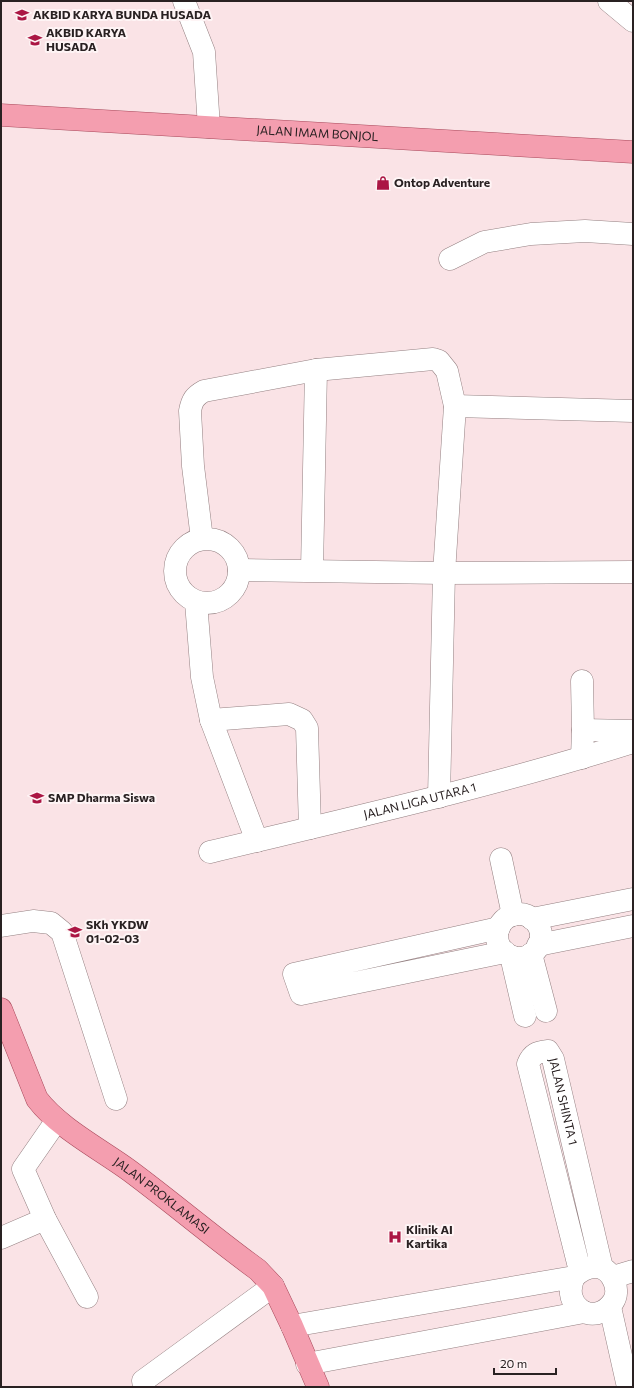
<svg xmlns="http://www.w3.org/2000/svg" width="634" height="1388" viewBox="0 0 634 1388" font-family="Commissioner,sans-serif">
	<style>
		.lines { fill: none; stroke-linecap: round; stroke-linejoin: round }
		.minor-casing { stroke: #948082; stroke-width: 23 }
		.major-casing { stroke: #a8495b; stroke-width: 23 }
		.minor { stroke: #fff; stroke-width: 22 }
		.major { stroke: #f49eaf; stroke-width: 22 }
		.labels { text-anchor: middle; stroke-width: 4; stroke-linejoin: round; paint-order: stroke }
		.poi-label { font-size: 12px; font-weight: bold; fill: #292122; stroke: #fef4f5; text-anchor: start }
		.street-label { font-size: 12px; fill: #292122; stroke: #fef4f5 }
	</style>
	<rect width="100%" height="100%" fill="#fae3e6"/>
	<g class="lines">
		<defs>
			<g id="minor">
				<path d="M184,1L204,52L209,127"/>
				<path d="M609,1L633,21"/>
				<path d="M450,259L484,242L531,234L585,231L633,234"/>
				<path d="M455,406L633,411"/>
				<path d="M202,539L193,466L190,411C192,400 195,396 204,391L316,370L433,359L439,361L447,371L455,406L444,573L439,797"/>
				<circle cx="207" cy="571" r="32"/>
				<path d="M239,570L444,573L633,572"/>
				<path d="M312,570L316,370"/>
				<path d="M196,602L202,677L211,720L257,841"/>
				<path d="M582,681L583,730"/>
				<path d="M211,720L289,714L302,720L307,728L310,828"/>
				<path d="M582,758L583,730L633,731"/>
				<path id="s1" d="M210,852C351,818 494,786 633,742"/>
				<path d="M501,859L513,915"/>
				<circle cx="519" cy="936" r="22"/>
				<path d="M532,919L633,899"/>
				<path d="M1,926L33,921L51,923L62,932L116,1099"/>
				<path d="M499,928L294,974L301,994L505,952"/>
				<path d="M538,945L633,926"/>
				<path d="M531,954L546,1011"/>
				<path d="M511,956L525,1016"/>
				<path d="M57,1120L23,1169L45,1219L87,1297"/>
				<path d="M1,1238L45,1219"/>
				<path id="s2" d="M580,1271L528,1064C532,1054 537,1052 548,1051L553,1059L602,1268"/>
				<path d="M613,1277L633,1271"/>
				<path d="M610,1307L628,1387"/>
				<path d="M292,1326L574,1277C587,1264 606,1262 614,1281C617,1288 617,1296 613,1302C595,1328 560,1307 574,1277"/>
				<path d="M307,1364L584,1312"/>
				<path d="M143,1381L273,1286"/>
			</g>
			<g id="major">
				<path id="s3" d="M1,115L633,152"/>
				<path id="s4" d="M1,1009L37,1099C59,1128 100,1149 130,1171C173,1203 214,1238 258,1270L273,1286L292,1326L318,1387"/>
			</g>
		</defs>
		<use href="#minor" class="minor-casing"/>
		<use href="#major" class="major-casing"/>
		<use href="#minor" class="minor"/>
		<use href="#major" class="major"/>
	</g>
	<defs>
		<symbol id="university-bare" viewBox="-9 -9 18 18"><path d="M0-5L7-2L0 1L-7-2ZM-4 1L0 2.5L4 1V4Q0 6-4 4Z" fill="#ab1644" stroke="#fef4f5" stroke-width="2.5" paint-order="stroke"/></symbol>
		<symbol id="shop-bare" viewBox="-9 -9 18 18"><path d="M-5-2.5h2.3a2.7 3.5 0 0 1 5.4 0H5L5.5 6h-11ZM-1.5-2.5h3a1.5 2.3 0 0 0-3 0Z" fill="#ab1644" stroke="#fef4f5" stroke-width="2.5" paint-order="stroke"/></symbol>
		<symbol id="school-bare" viewBox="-9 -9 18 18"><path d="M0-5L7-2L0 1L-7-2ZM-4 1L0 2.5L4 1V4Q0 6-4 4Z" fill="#ab1644" stroke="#fef4f5" stroke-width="2.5" paint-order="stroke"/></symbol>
		<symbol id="hospital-bare" viewBox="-9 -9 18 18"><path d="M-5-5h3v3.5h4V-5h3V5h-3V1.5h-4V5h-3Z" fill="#ab1644" stroke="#fef4f5" stroke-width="2.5" paint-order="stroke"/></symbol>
	</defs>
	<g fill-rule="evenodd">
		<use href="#university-bare" x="12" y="5" width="20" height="20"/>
		<use href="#university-bare" x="25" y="30" width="20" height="20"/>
		<use href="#shop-bare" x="373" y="173" width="20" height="20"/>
		<use href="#school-bare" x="27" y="788" width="20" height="20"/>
		<use href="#school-bare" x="65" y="922" width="20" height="20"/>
		<use href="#hospital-bare" x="385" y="1227" width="20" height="20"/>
	</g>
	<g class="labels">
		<g class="poi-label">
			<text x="33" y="19">AKBID KARYA BUNDA HUSADA</text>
			<text x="46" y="37">AKBID KARYA<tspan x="46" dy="14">HUSADA</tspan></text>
			<text x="394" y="187">Ontop Adventure</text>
			<text x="48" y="802">SMP Dharma Siswa</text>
			<text x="86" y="929">SKh YKDW<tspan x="86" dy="14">01-02-03</tspan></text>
			<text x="406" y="1234">Klinik AI<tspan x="406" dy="14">Kartika</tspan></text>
		</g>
		<g class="street-label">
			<text dy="4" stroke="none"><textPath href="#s3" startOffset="317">JALAN IMAM BONJOL</textPath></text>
			<text dy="4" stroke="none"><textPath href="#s1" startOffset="216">JALAN LIGA UTARA 1</textPath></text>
			<text dy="4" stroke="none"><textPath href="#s2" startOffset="292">JALAN SHINTA 1</textPath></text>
			<text dy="4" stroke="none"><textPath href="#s4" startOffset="255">JALAN PROKLAMASI</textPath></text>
		</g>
	</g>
	<rect width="634" height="1388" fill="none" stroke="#292122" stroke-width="4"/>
	<path d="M494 1368v6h62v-6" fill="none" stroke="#292122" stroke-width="2"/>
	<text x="500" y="1368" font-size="12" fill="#292122" stroke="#fef4f5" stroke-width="3" paint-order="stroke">20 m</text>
</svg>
